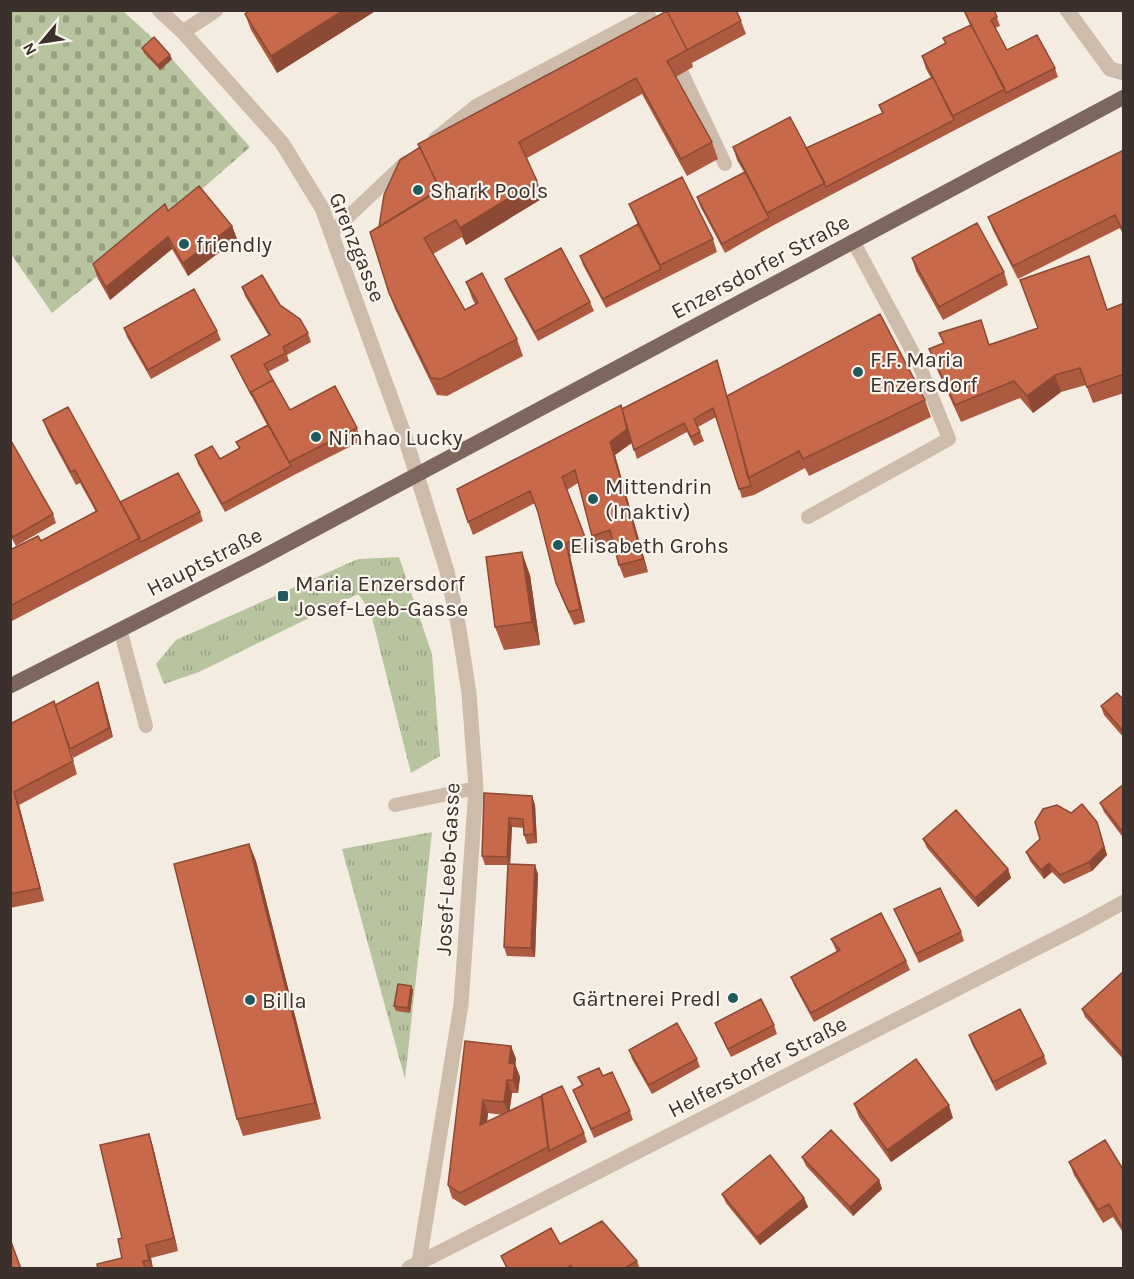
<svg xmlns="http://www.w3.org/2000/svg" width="1134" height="1279" viewBox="0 0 1134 1279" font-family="Karla,sans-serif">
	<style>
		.grass { fill: url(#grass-tufts) }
		.cemetery { fill: url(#cemetery-stones) }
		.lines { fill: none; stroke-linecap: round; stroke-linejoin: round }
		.service { stroke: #cdbbac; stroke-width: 14 }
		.minor { stroke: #cdbbac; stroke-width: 15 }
		.tertiary { stroke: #cdbbac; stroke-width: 15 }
		.primary { stroke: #7d675c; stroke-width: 15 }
		.wall { fill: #ac5a40; fill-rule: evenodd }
		.shaded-wall { fill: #8c4a34 }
		.building { fill: #c8694b; stroke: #8c4a34; stroke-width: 1.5 }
		.poi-dot { fill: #1f5a5e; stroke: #fbf5ee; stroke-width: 2 }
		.labels { text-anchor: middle; stroke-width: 4.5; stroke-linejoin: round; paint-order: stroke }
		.poi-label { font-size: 22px; fill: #3b302b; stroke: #fbf5ee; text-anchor: start }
		.street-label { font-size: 22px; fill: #3b302b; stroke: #fbf5ee }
	</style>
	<defs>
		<pattern id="grass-tufts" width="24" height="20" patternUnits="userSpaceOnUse" patternTransform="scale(1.5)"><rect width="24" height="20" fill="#b8c4a0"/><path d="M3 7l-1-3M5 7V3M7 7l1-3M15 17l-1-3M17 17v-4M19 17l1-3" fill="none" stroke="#97a083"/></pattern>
		<pattern id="cemetery-stones" width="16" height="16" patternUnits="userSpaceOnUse" patternTransform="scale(1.5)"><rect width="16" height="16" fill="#b8c4a0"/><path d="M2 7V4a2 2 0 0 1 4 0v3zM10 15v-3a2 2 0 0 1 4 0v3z" fill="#97a083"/></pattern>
	</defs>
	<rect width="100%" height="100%" fill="#f4ebe1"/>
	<path class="grass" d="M399,557L432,654L440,756L411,773L370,610L358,594L199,672L164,684L156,664L176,640L358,559Z
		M432,832L405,1079L342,849Z"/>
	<path class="cemetery" d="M10,11H123L156,41L250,147L170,217L52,313L11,254Z"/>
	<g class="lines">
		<path class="service" d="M682,73L725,164
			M435,139L476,106L648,15L662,34
			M331,233L406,162
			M808,517L949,439L918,362L853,241
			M120,629L146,726
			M395,805L476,788"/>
		<path class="minor" d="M1067,10L1110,69L1124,73
			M183,32L216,10
			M409,1268L1084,924L1124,902"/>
		<path class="tertiary" d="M159,10L183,32L282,143L322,208L403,431L447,571L459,629L469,693L476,788L461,1005L418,1268"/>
		<path class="primary" d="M10,686L261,558L1124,97"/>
	</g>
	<path class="wall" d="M250,10H377L277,73L251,30L245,14Z
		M663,10H736L741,21L746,34L692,63L693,67L676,77L712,142L718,159L687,176L642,94L527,158L543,198L466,245L462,237L433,254L465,310L475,304L472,298L466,282L517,339L523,356L447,396L437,395L395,309L389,293L379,227L664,13Z
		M963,10H994L1000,26L995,28L1007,50L1055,68L1058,77L957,129L829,196L772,226L725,253L700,206L697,197L744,172L737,160L733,147L806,148L882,113L879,105L931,78L926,69L922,56L945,43L943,38L970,25Z
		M142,48L172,59L160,70L144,53Z
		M1124,150V236L1120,228L1018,279L993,230L988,217Z
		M629,204L713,239L717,252L606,308L583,265L580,256L638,225Z
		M168,211L232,226L237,239L188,276L172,249L110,300L97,277L93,264Z
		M912,258L1004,272L1008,285L943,320L916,271Z
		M505,279L590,302L594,311L538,341L508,287Z
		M242,287L280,305L308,333L311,342L287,355L289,361L268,372L290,410L357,428L361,441L294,475L225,512L198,464L195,455L220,459L239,449L236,442L267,425L235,365L231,356L269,336L245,296Z
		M1124,303V393L1093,403L1086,385L1061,392L1033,413L1020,398L961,422L935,365L929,349L943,343L939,333L989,344L1108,309Z
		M124,328L217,331L221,340L151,379L127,337Z
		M720,369L727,396L925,400L931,417L809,476L805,468L754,495L742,498L716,417L698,427L704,441L694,446L687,432L637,459L632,443L615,455L648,572L624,578L619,565L613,544L597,549L592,536L578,483L567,490L590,550L570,556L585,622L574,625L561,596L556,583L538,512L535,503L473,535L468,522L622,409Z
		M43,420L120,502L200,512L203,521L10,622V550L41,541L96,512L80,483L76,485L48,433Z
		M10,439L53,514L56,523L16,546L10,535Z
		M530,575L540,645L504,650L495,627Z
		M98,682L101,691L113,737L73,758L67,740L77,774L19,805L44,901L10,908V724L55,705Z
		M1124,700V738L1104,715L1101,706Z
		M1124,784V839L1104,812L1100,803Z
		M484,793L532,796L535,805L537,843L527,844L524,835V828L512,827L510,864L538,874L535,957L507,956L504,947L508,865H485L482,856Z
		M1100,831L1107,855L1092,871L1064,884L1052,872L1044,879L1030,861L1026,852Z
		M923,839L1008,869L1011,878L978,907L927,848Z
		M249,844L256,861L321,1119L243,1136L237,1119Z
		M894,909L961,932L964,941L919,963L898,918Z
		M831,939L906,961L910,970L814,1022L794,985L791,977L837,952L835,948Z
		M1124,971V1060L1085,1017L1082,1009Z
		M411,986L413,990L410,1013L396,1011L394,1006Z
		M715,1023L774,1025L777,1034L731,1057L718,1031Z
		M969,1035L1044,1056L1047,1064L996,1091L972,1044Z
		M465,1041L511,1046L516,1059L515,1064L520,1077L518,1093H512L509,1112L543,1101L584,1133L587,1142L465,1206L452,1198L448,1185ZM488,1113L503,1115L487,1122Z
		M629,1050L697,1059L700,1067L652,1094L632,1059Z
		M603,1076L630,1111L633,1120L594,1138L573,1090L582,1086L578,1077Z
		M854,1104L953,1118L891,1162L859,1117Z
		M149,1134L153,1147L178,1251L151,1258L153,1269H98L122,1258V1238Z
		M802,1157L879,1180L882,1189L853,1216L806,1166Z
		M1069,1162L1124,1171V1234L1113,1217L1103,1223L1074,1175Z
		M722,1194L804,1198L808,1207L760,1245L726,1203Z
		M560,1244L637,1261L640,1269H504L506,1268L501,1256Z"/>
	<path class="shaded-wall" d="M344,10H377L277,73L271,56Z
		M170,55L172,59L160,70L158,65Z
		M537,181L543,198L466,245L460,228Z
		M232,226L237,239L188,276L183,263Z
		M168,237L172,249L110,300L106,287Z
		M1055,375L1061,392L1033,413L1027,396Z
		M627,429L632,442L615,455L648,572L643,559L610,442Z
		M566,543L570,556L585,622L580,609Z
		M522,552L530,575L540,645L532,622Z
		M98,682L101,691L113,737L109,728Z
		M14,792L19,805L44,901L40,888Z
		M532,796L535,805L537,843L534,834Z
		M509,818L512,827L510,866L507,857Z
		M1097,822L1107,855L1092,871L1089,862Z
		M249,844L256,861L321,1119L315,1103Z
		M1049,863L1052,872L1044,879L1041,870Z
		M535,865L538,874L535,957L531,948Z
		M1008,869L1011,878L978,907L975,898Z
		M411,986L413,990L410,1013L408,1008Z
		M511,1046L516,1059L514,1076L509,1063Z
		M515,1064L520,1077L518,1093L513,1080Z
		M507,1080L512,1093L509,1115L504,1102Z
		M483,1100L488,1113L485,1138L480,1125Z
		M949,1105L953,1118L891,1162L887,1150Z
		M149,1134L153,1147L178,1251L174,1238Z
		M879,1180L882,1189L853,1216L850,1207Z
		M804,1198L808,1207L760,1245L757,1237Z
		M146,1245L151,1258L153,1269L149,1260Z"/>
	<path class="building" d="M250,10H344L271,56L245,14Z
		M666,10H736L741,21L687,50L667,11Z
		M964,10H994L997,17L991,20L1007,50L1037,35L1055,68L1006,93Z
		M667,11L687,50L667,61L712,142L681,159L636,78L519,142L537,181L460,228L456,220L424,238L465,310L478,303L466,282L482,273L517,339L441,379L431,378L389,293L370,232L440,189L418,144Z
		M971,25L1005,89L953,116L922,56L946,43L943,38Z
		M154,37L170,55L158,65L142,48Z
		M933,77L954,120L826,187L806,148L883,113L879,105Z
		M790,117L825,183L767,213L733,147Z
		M420,147L440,190L379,227L384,195L400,160Z
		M1124,150V233L1115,215L1013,266L988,217Z
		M745,172L769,218L722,244L697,197Z
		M682,177L713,239L660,265L629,204Z
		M199,186L232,226L183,263L168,237L106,287L93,264L165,204L168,211Z
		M977,223L1004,272L939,307L912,258Z
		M638,224L661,269L603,299L580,256Z
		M561,248L590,302L535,332L505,279Z
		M1089,256L1107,310L1124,303V374L1087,387L1080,368L1055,375L1027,396L1014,381L955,405L929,349L944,343L939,333L981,320L989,345L1038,328L1020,280Z
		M262,275L280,305L300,319L308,333L283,347L286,353L264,364L273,380L251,392L252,396L231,356L270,335L242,287Z
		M194,289L217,331L148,370L124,328Z
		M880,314L925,400L803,459L799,451L748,478L727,396Z
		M717,360L751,486L739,489L713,408L694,419L700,432L691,437L684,423L634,450L622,409Z
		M273,380L290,410L335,386L357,428L289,462L251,392Z
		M621,405L627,429L610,442L643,559L619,565L610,530L592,536L575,470L562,477L585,537L566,543L580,609L569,612L556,583L538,512L530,491L468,522L457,489Z
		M68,407L140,538L10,606V550L38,536L41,541L97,511L75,470L71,472L43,420Z
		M268,425L291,466L222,504L195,455L212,446L220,459L240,448L236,442Z
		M10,439L53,514L13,537L10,532Z
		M178,473L200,512L141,542L120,502Z
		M522,552L532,622L495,627L486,557Z
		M98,682L109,728L70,749L55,705Z
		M1117,693L1124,700V732L1101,706Z
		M54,701L73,761L14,792L40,888L10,894V724Z
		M1124,784V834L1100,803Z
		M484,793L532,796L534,834L524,835L523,819L509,818L507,857L482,856Z
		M1082,804L1097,822L1104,847L1089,862L1060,875L1049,863L1041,870L1026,852L1040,839L1035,822L1043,809L1057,805L1071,813Z
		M956,810L1008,869L975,898L923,839Z
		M249,844L315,1103L237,1119L174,864Z
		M508,864L535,865L531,948L504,947Z
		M940,888L961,932L916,954L894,909Z
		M881,913L906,961L811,1013L791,977L840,950L831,939Z
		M1124,971V1050L1121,1052L1082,1009Z
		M398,984L411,986L408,1008L394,1006Z
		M761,999L774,1025L728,1049L715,1023Z
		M1020,1009L1044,1056L993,1082L969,1035Z
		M677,1023L697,1059L649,1085L629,1050Z
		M465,1041L511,1046L509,1063L515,1064L513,1080H507L504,1102L483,1100L480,1125L541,1096L548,1147L460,1193L448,1185Z
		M916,1059L949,1105L887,1150L854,1104Z
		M599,1068L603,1076L612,1072L630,1111L591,1129L573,1090L583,1085L578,1077Z
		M562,1086L584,1133L549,1151L542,1095Z
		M831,1130L879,1180L850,1207L802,1157Z
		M149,1134L174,1238L146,1245L149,1260L143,1261L145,1269H98L97,1264L122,1258L118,1239L122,1238L100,1145Z
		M1105,1140L1124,1171V1230L1109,1204L1098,1210L1069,1162Z
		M770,1155L804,1198L757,1237L722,1194Z
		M602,1221L637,1261L623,1269H573L571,1265L565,1269H508L501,1256L551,1228L560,1244Z
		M10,1239L21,1269H10Z"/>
	<g class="poi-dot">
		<circle cx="418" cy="190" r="6"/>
		<circle cx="184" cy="244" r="6"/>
		<circle cx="858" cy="372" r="6"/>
		<circle cx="316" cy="437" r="6"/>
		<circle cx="593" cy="499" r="6"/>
		<circle cx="558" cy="545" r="6"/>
		<rect x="277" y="590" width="12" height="12" rx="3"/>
		<circle cx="733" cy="998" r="6"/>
		<circle cx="250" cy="1000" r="6"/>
	</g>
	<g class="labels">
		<g class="poi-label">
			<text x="430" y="198">Shark Pools</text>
			<text x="196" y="252">friendly</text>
			<text x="870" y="367">F.F. Maria<tspan x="870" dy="25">Enzersdorf</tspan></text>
			<text x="328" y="445">Ninhao Lucky</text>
			<text x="605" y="494">Mittendrin<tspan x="605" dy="25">(Inaktiv)</tspan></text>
			<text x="570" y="553">Elisabeth Grohs</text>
			<text x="295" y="591">Maria Enzersdorf<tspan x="295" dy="25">Josef-Leeb-Gasse</tspan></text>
			<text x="721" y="1006" text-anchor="end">Gärtnerei Predl</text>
			<text x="262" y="1008">Billa</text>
		</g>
		<g class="street-label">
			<text transform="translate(358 247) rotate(68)" y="8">Grenzgasse</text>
			<text transform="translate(760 266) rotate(-28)" y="8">Enzersdorfer Straße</text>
			<text transform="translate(204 561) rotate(-27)" y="8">Hauptstraße</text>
			<text transform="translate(447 869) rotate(-87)" y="8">Josef-Leeb-Gasse</text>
			<text transform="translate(757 1066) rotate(-27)" y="8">Helferstorfer Straße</text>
		</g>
	</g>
	<rect width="1134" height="1279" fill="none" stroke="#3b302b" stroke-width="24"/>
	<g transform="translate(42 42) rotate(241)" stroke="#fbf5ee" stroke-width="4.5" paint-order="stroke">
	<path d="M0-4.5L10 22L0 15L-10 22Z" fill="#3b302b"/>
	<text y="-9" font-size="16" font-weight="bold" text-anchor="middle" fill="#3b302b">N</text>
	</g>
</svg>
